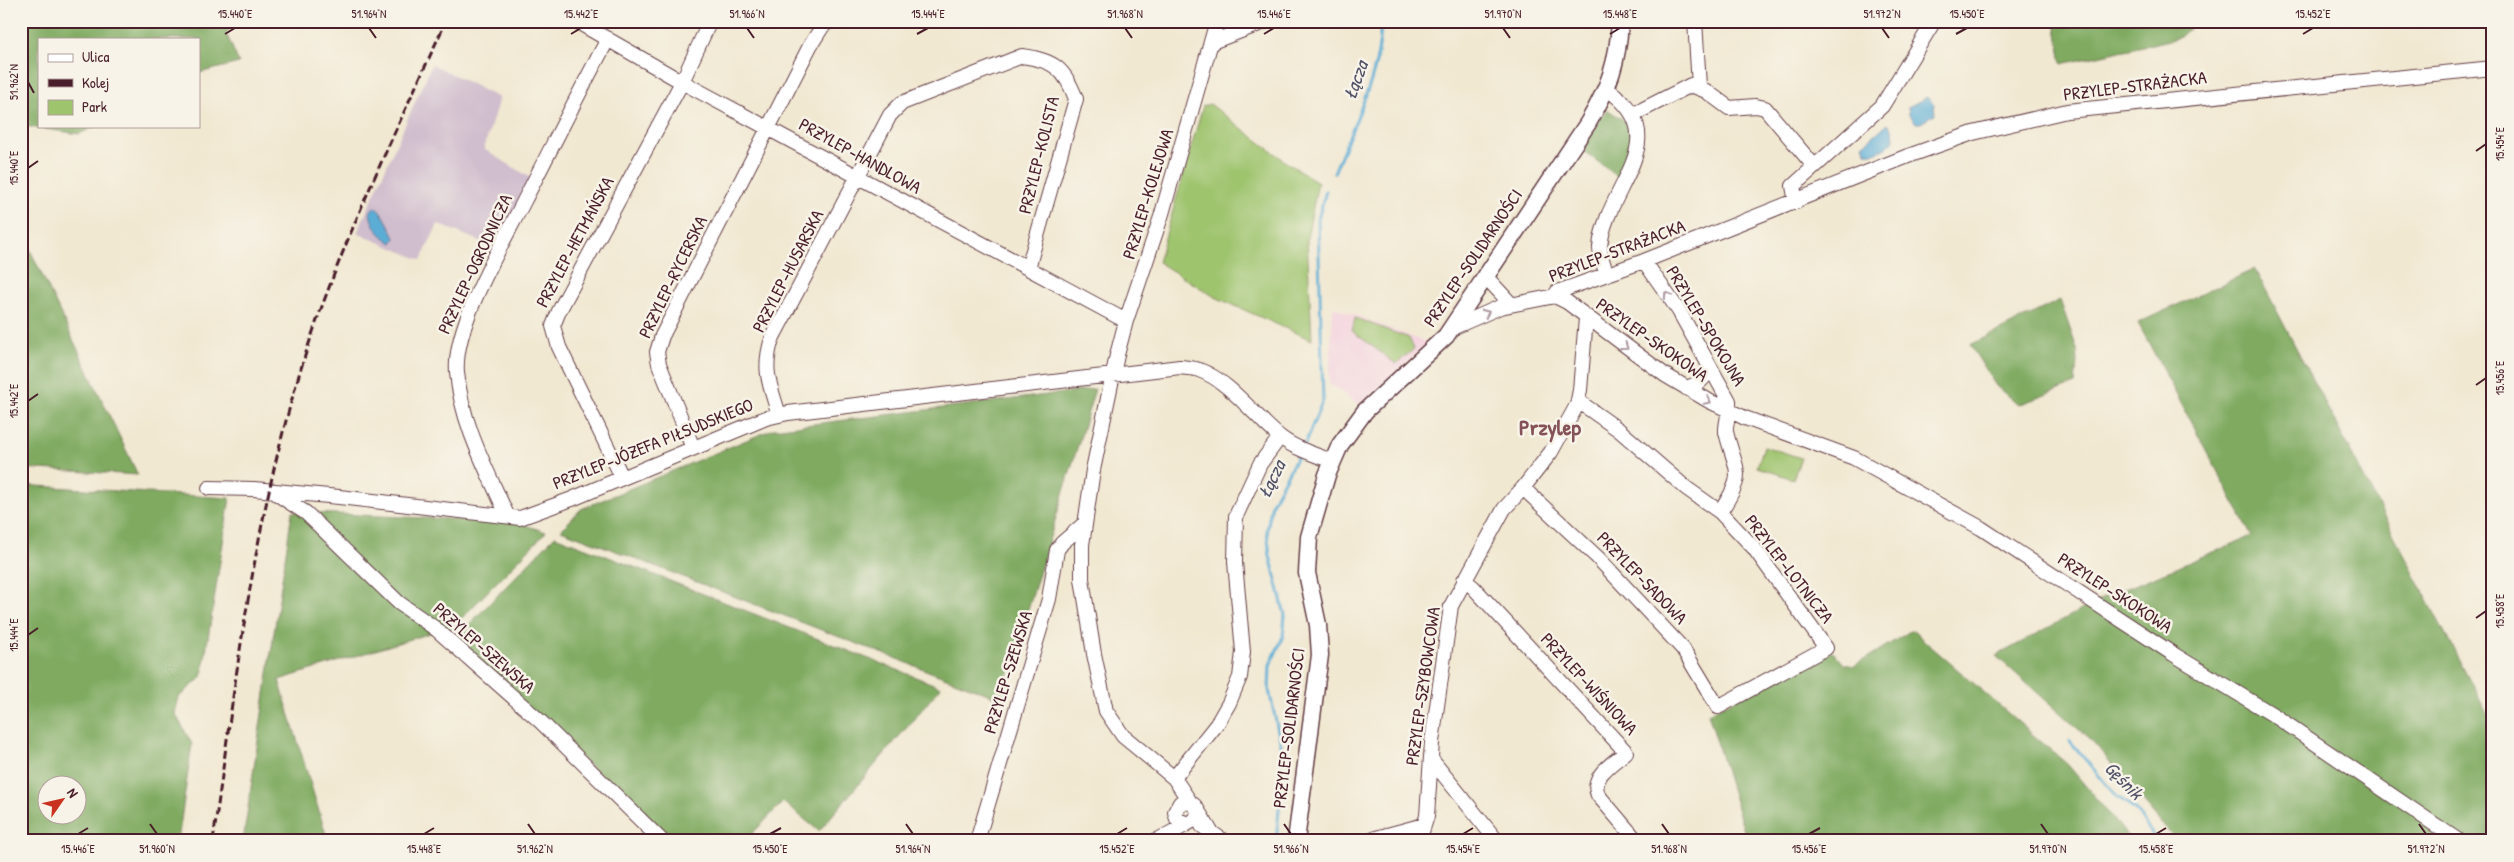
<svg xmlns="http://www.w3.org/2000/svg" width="2514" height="862" viewBox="0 0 2514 862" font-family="'Patrick Hand',sans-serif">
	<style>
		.built { fill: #f4cfdd }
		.industrial { fill: #d0bdcd }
		.green { fill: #9fc46e; stroke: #74724c }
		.forest { fill: #7faa61; stroke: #646446; fill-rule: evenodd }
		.water { fill: #5cadd6; stroke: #536680 }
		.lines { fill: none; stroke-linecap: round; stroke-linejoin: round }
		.stream { stroke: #5cadd6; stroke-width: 3 }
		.minor-casing { stroke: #633d44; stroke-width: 16 }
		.major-casing { stroke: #633d44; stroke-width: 19 }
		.minor { stroke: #fff; stroke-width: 14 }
		.major { stroke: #fff; stroke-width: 16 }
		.rail { stroke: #4a1f2b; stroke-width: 3; stroke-dasharray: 8 4; stroke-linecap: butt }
		.oneway { stroke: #ae9aa0 }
		.ticks { fill: none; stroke: #4a1f2b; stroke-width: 2 }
		.labels { text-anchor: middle; stroke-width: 5; stroke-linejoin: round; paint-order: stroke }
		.street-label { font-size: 18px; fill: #4a1f2b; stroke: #f7f3e8 }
		.water-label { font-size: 19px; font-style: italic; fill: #505167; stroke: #f7f3e8 }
		.district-label { font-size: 22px; font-weight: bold; fill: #845258; stroke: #f7f3e8 }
		.neatline { fill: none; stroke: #4a1f2b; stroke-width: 2 }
		.ticks-label { font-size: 12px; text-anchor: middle; fill: #4a1f2b }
	</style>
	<rect width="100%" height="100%" fill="#f7f3e8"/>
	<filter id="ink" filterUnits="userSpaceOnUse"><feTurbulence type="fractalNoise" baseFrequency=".02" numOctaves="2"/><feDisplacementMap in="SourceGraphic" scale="10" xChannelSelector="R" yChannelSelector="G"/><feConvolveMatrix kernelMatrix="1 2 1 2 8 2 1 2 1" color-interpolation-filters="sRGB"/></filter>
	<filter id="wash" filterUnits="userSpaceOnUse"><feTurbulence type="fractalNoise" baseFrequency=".0096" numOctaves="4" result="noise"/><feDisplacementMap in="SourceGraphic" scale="20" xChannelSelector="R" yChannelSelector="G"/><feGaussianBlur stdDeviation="1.12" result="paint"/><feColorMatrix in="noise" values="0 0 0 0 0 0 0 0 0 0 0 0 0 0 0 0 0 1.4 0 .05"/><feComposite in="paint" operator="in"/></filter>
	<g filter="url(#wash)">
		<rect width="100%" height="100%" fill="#f1e8d1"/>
		<path class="built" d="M1333,307L1428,343L1360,405L1329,383Z"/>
		<path class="industrial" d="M432,64L499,98L484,149L531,178L499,249L438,224L421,260L357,233Z"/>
		<path class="green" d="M1210,104L1286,162L1318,182L1307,238L1312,340L1215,297L1158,262L1203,106Z
			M1355,318L1409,338L1414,349L1396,364L1352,331Z
			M1764,446L1801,458L1793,479L1757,467Z"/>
		<path class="forest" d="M21,21H240L226,33L239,63L199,73V39H39V126H96L79,134L25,126L21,120Z
			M2055,21H2197L2179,38L2062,64Z
			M1607,109C1612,113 1620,117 1624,121C1637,138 1628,162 1622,180L1581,149Z
			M21,231L138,475L21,468Z
			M2255,269L2493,725V841H2177L2094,743L1996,656L2101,599L2252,536L2138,323Z
			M2060,300L2078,352L2075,384L2018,405L1996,386L1970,345Z
			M1095,389L1001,699L561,530L581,509L773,429Z
			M21,485L230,498L202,677L179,697L175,713L192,744L178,841H21ZM48,784H78V814H48Z
			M292,512L516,522L546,532L448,632L443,629L279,680L328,841H243Z
			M555,536L941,687L819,831L783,802L745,841H670L455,639Z
			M1912,630L2068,765L2132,841H1747L1708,713L1833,651L1844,664L1854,666Z"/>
		<path class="water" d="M1927,97L1934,104L1935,114L1921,123H1916L1909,114L1908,107Z
			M1888,123L1893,130L1894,140C1888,148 1875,155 1866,153L1863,145Z
			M374,207C385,213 390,228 395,238L392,243C380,236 371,225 370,212Z"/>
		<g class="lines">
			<path class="stream" d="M1334,173C1351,128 1384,69 1380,21
				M1304,446L1323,400L1318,219L1326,191
				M2070,741L2116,796L2134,808L2157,841
				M1276,841L1282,779L1281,745L1269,690L1270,665L1283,637L1285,615L1270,556L1267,530L1272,503L1299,453"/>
		</g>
	</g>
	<g filter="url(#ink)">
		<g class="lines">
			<defs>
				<path id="minor" d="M576,21L682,82L1126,321
					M1695,21L1699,86
					M1212,42L1267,21
					M1634,114L1691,85L1706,91L1729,108L1756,106L1765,108L1814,166
					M1796,202L1793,186L1882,106L1934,21
					M1644,261L1679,311L1729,401C1730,413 1725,425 1726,432C1736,473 1747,472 1720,512
					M1606,273C1604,265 1600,256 1600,247C1605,187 1679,138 1607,89
					M1486,277L1511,304
					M1555,296L1567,302L1665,375L1709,401L1745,418L1854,458L1981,528L2173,654L2275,716L2459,841
					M1452,328L1500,307L1555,296L1557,292L1644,261L1908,156L1973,133L2067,111L2493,68
					M1686,388C1699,384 1704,380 1710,367
					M779,415C770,385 762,370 772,339L890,115L902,103L1022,56C1054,60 1065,69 1076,99L1028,268
					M693,448L659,364L657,352L662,336L810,46L822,27L829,21
					M622,477L559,347L553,326L559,311L682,82L710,21
					M209,488L254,489L339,497L520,518L572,499L766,418L788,413L1180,367C1186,368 1193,368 1199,370C1230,381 1255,417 1280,437C1294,448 1315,455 1332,461
					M1523,488L1598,558L1683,649L1718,707L1826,648L1754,548L1720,512L1686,488L1619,430L1578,401
					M277,494L306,513L399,603L436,629L540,721L662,841
					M507,515C487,470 461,423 457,372C453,326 502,245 524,201C552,147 579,92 608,39
					M1464,580L1473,587L1626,752C1612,764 1590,776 1598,795L1637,841
					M1431,759L1497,841
					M1174,778L1217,724L1229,703L1240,677L1243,652L1235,562L1236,516L1260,464L1280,437
					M1190,802L1174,778L1123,736L1106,711L1094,654L1082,579V545L1093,470L1117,355L1126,321L1161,217L1217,21
					M1198,812L1196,819L1187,824L1177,819L1175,812L1180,803L1190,802L1195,806L1210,830
					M1202,826L1224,841
					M977,841L1049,599L1057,550L1062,543L1085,523
					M1156,841L1187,824
					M1365,841L1424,825
					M1419,841L1427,816L1432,742L1451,606L1504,509L1523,488L1551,452L1577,405L1580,390L1586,318"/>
				<path id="major" d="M1296,841L1320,655L1318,625L1307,573L1309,537L1327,475L1340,445L1365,411L1446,336L1588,123C1609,87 1618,63 1620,21"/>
			</defs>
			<use href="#minor" class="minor-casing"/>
			<use href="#major" class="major-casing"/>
			<use href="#minor" class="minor"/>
			<use href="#major" class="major"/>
			<path class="rail" d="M213,841C235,684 253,527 299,375C336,253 393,137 446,21"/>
		</g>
		<defs><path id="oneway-chevron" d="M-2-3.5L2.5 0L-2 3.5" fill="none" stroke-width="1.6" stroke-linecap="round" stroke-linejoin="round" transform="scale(1.25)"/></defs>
		<g class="oneway">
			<use href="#oneway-chevron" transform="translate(1667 295) rotate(-124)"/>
			<use href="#oneway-chevron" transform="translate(1486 313) rotate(-25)"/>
			<use href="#oneway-chevron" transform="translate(1625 347) rotate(36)"/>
			<use href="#oneway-chevron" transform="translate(1708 401) rotate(28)"/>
		</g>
	</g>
	<path class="ticks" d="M369,28L376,38M747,28L754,38M1125,28L1132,38M1503,28L1510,38M1882,28L1889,38M225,34L235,28M571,34L581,28M917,34L928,28M1264,34L1274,28M1610,34L1620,28M1956,34L1967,28M2303,34L2313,28M28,82L34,93M2476,151L2486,144M28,168L38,161M2476,385L2486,378M28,401L38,394M2476,618L2486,611M28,635L38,628M150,824L157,834M528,824L535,834M906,824L913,834M1284,824L1291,834M1662,824L1669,834M2041,824L2048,834M2419,824L2426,834M78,834L88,828M424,834L434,828M770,834L781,828M1117,834L1127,828M1463,834L1473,828M1809,834L1820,828M2156,834L2166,828"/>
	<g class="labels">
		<g class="street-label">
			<text transform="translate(2135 86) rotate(-7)" y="6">PRZYLEP-STRAŻACKA</text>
			<text transform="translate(1039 155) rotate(-76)" y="6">PRZYLEP-KOLISTA</text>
			<text transform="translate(860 156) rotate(29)" y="6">PRZYLEP-HANDLOWA</text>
			<text transform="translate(1148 194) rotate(-73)" y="6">PRZYLEP-KOLEJOWA</text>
			<text transform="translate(575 242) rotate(-62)" y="6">PRZYLEP-HETMAŃSKA</text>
			<text transform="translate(1617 251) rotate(-21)" y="6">PRZYLEP-STRAŻACKA</text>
			<text transform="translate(1473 258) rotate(-56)" y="6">PRZYLEP-SOLIDARNOŚCI</text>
			<text transform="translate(475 264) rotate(-65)" y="6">PRZYLEP-OGRODNICZA</text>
			<text transform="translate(788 271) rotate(-63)" y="6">PRZYLEP-HUSARSKA</text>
			<text transform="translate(673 277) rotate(-64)" y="6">PRZYLEP-RYCERSKA</text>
			<text transform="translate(1706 326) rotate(59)" y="6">PRZYLEP-SPOKOJNA</text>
			<text transform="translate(1652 340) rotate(35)" y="6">PRZYLEP-SKOKOWA</text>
			<text transform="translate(653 444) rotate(-22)" y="6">PRZYLEP-JÓZEFA PIŁSUDSKIEGO</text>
			<text transform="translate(1789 569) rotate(52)" y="6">PRZYLEP-LOTNICZA</text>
			<text transform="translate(1642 578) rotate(46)" y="6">PRZYLEP-SADOWA</text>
			<text transform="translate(2115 593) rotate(33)" y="6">PRZYLEP-SKOKOWA</text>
			<text transform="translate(484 648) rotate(41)" y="6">PRZYLEP-SZEWSKA</text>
			<text transform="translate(1008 672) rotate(-73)" y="6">PRZYLEP-SZEWSKA</text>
			<text transform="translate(1589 684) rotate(47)" y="6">PRZYLEP-WIŚNIOWA</text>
			<text transform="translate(1423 686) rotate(-82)" y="6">PRZYLEP-SZYBOWCOWA</text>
			<text transform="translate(1289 728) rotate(-83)" y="6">PRZYLEP-SOLIDARNOŚCI</text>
		</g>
		<g class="water-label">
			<text transform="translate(1355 80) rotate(-70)" y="7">Łącza</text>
			<text transform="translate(1271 479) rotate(-64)" y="7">Łącza</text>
			<text transform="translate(2124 780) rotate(45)" y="7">Gęśnik</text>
		</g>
		<g class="district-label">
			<text x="1550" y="435">Przylep</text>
		</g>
	</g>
	<rect width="2514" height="862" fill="none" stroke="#f7f3e8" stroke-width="55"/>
	<rect x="38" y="38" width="162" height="90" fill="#f7f3e8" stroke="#b29e9c"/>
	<rect x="48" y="54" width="25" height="8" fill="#ffffff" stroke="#b29e9c"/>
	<text x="82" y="62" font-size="15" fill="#4a1f2b">Ulica</text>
	<rect x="48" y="79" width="25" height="8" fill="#4a1f2b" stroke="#b29e9c"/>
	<text x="82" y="88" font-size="15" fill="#4a1f2b">Kolej</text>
	<rect x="48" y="100" width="25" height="15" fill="#9fc46e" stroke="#b29e9c"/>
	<text x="82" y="112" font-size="15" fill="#4a1f2b">Park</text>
	<g transform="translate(62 800) rotate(56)"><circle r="24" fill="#f7f3e8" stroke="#b29e9c"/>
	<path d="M0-4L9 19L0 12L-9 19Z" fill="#c8321e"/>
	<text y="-8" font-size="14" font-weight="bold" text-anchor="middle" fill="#4a1f2b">N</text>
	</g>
	<rect x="28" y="28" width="2458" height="806" class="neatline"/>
	<g class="ticks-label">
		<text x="235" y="18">15.440°E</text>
		<text x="369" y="18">51.964°N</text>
		<text x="581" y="18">15.442°E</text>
		<text x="747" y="18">51.966°N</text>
		<text x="928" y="18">15.444°E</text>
		<text x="1125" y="18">51.968°N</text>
		<text x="1274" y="18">15.446°E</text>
		<text x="1503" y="18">51.970°N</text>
		<text x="1620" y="18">15.448°E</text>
		<text x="1882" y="18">51.972°N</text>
		<text x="1967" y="18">15.450°E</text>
		<text x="2313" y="18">15.452°E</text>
		<text transform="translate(14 82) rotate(-90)" y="4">51.962°N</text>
		<text transform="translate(2500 144) rotate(-90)" y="4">15.454°E</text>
		<text transform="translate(14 168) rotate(-90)" y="4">15.440°E</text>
		<text transform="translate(2500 378) rotate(-90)" y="4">15.456°E</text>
		<text transform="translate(14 401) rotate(-90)" y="4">15.442°E</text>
		<text transform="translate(2500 611) rotate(-90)" y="4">15.458°E</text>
		<text transform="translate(14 635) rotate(-90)" y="4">15.444°E</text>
		<text x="78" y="853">15.446°E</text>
		<text x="157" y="853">51.960°N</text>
		<text x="424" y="853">15.448°E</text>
		<text x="535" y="853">51.962°N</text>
		<text x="770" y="853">15.450°E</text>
		<text x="913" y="853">51.964°N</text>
		<text x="1117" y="853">15.452°E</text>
		<text x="1291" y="853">51.966°N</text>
		<text x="1463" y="853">15.454°E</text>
		<text x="1669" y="853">51.968°N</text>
		<text x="1809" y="853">15.456°E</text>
		<text x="2048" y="853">51.970°N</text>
		<text x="2156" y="853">15.458°E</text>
		<text x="2426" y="853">51.972°N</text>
	</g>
</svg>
